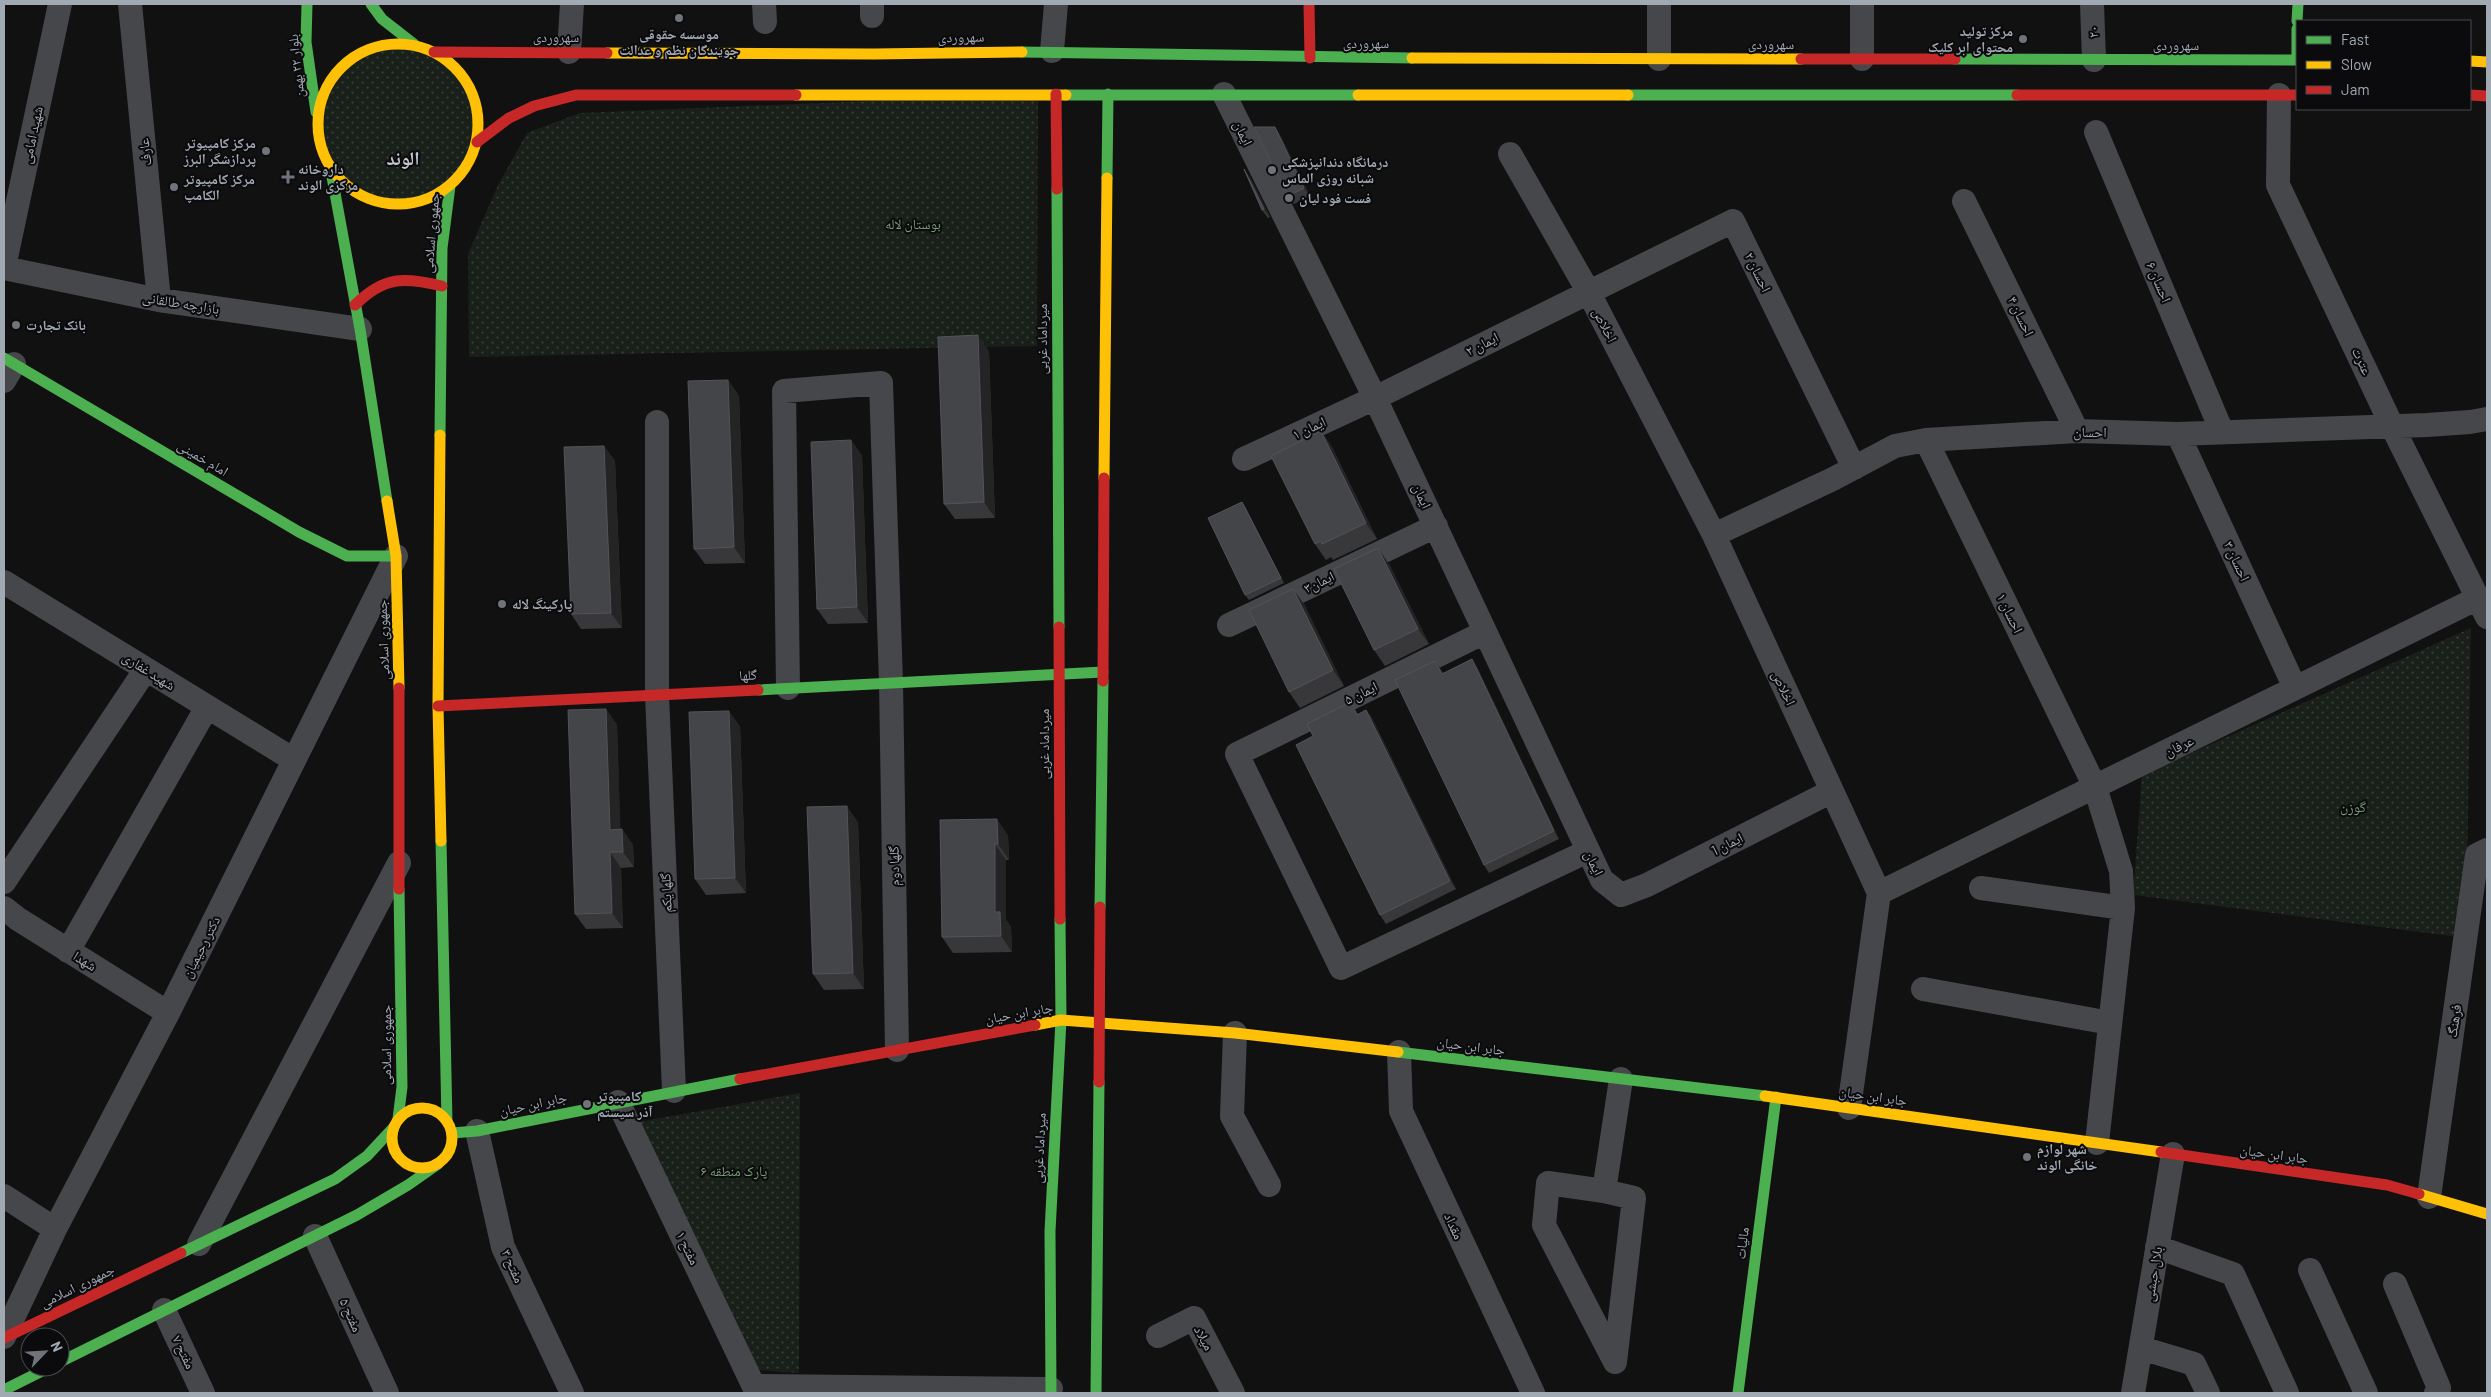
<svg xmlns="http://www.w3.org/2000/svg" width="2491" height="1397" viewBox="0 0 2491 1397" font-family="Barlow,'Noto Naskh Arabic',sans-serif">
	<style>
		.grass { fill: url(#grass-dots) }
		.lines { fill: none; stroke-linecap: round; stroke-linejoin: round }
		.street { stroke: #45474a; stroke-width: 24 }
		.fast { stroke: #4caf50; stroke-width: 11 }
		.slow { stroke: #ffc107; stroke-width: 11 }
		.jam { stroke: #c62828; stroke-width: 11 }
		.wall { fill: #38383b }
		.shaded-wall { fill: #242425 }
		.building { fill: #434548; stroke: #525459 }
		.poi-dot { fill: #6f747a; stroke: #0b0b0d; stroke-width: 2 }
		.labels { text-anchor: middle; stroke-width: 4; stroke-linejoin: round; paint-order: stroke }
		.poi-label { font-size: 14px; font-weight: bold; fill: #a1a9b3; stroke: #0b0b0d; text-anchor: start }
		.street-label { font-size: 14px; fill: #a1a9b3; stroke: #0b0b0d }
		.park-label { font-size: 14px; fill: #799f76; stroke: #0b0b0d }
		.district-label { font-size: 19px; font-weight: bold; fill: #c2c7cf; stroke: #0b0b0d }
	</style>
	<defs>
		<pattern id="grass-dots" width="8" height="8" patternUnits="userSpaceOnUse" patternTransform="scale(1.25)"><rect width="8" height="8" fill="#191f19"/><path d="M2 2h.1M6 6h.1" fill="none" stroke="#373d38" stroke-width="1.8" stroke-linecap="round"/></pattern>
	</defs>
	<rect width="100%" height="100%" fill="#111"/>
	<path class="grass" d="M318 124a80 80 0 1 1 160 0a80 80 0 1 1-160 0Z
		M1038,94L1037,346L469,357L468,254L498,185L527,133L580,113Z
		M2471,628L2466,938L2133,895L2142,775Z
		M800,1093L799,1373L759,1370L638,1122Z"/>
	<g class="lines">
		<path class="street" d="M130,4L159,300
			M764,4L765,22
			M1659,4V59
			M2092,4L2094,60
			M872,16V4
			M1052,51L1056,4
			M569,52L572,4
			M1862,59V4
			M1224,94L1375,398L1602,880L1621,895L1647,885L1832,791
			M2279,95L2278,185L2392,426L2487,617
			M2096,132L2222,432
			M1510,154L1588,291L1714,535L1879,893L1849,1108
			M1964,201L2077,431
			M4,267L60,4
			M4,268L159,300L360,329
			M4,381L14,364
			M657,422V695L674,1091
			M2178,434L2295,688
			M1926,440L2095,787L2121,871L2123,908L2097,1143
			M1244,459L1375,398L1733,221L1854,468
			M1714,535L1833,479L1895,446L1926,440L2077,431L2178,434L2427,425L2470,422L2487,419
			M4,582L294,760
			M1229,625L1436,526
			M1485,632L1237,754L1341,968L1588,851
			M788,688L784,391L881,383L891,682L897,1050
			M4,882L146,669
			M1981,888L2123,908
			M1879,893L2478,598
			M4,908L18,919L168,1013
			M68,951L207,707
			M1923,989L2110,1023
			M1235,1033L1232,1116L1269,1185
			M1399,1052L1401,1111L1533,1393
			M618,1102L757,1393
			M477,1131L503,1247L572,1393
			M1604,1191L1548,1183L1544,1225L1615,1362L1634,1198L1604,1191L1621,1079
			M4,1196L55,1229
			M2429,1197L2477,855L2487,850
			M315,1236L387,1393
			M199,1244L399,863
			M2157,1247L2233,1274L2287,1393
			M2310,1270L2366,1393
			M2395,1284L2439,1388L2436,1393
			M164,1310L203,1393
			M1158,1336L1194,1318L1233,1393
			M4,1337L55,1229L168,1013L396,556
			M2141,1348L2194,1364L2208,1393
			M754,1386L1051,1389
			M2133,1393L2173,1154"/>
		<path class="fast" d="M307,4L306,42L316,112
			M371,4L382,19L414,44
			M2297,21L2298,4
			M2297,29V60
			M1022,52L1412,58
			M1955,59L2297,60
			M1066,95H1358
			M1628,95H2017
			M330,166L360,329L387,501
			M1107,178L1108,94
			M1057,189L1059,627
			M4,358L299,532L347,556H396
			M440,435L442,248L450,186
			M758,690L1103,672
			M441,841L447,1122
			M1100,907L1103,681
			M1398,1052L1765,1096
			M398,1119L402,1087L399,889
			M452,1133L477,1131L740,1079
			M181,1253L335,1179L367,1156L394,1127
			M60,1362L357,1215L408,1185L438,1164
			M4,1390L50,1367
			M1051,1393L1050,1231L1061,1020L1060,919
			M1096,1393L1099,1082
			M1738,1393L1776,1097"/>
		<path class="slow" d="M318 124a80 80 0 1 1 160 0a80 80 0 1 1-160 0Z
			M607,53L874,54L1022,52
			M1412,58L1801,59
			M2470,61L2487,62
			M796,95H1066
			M1358,95H1628
			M440,435L438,706L441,841
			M1104,478L1107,178
			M387,501L396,556L399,688
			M1035,1025L1061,1020L1235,1033L1398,1052
			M1765,1096L2161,1152
			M392 1138a30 30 0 1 1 60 0a30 30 0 1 1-60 0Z
			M2419,1194L2487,1214"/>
		<path class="jam" d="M1309,4L1310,58
			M434,52L607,53
			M1801,59H1955
			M1056,94L1057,189
			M2017,95H2297
			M2470,95L2487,96
			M477,142L509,118L534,106L576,95H796
			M355,305C384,276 404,277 442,286
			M1059,627L1060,919
			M1103,681L1104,478
			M399,688V889
			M438,706L758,690
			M740,1079L1035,1025
			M1099,1082L1100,907
			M2161,1152L2387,1185L2419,1194
			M4,1338L181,1253"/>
	</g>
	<path class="wall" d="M1275,127L1280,135L1310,196L1294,204L1288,196Z
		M1250,177L1270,217L1268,218L1262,210Z
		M989,351L995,518L955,519L944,504Z
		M728,380L739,396L745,563L705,564L694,549Z
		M1321,431L1332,447L1377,539L1333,560L1331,557L1326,560L1315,544Z
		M851,440L862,456L868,623L828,624L817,609Z
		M604,446L615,461L622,628L581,629L571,614Z
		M1242,502L1246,508L1284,583L1249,600L1245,595Z
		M1389,564L1429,644L1385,666L1374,650Z
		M1304,604L1344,686L1300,708L1289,692Z
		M1435,661L1443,673L1477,667L1559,839L1489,873L1484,865Z
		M606,709L617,725L620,830L622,829L633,845L634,867L621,868L623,928L586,929L575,914Z
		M1366,710L1372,718L1456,889L1386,924L1380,915L1356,711L1358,714Z
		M740,726L746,893L706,895L695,879Z
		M940,820L1008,835L1009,860H1006V920L1011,927L1012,952L953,953L942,937Z
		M858,822L864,989L824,990L813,974Z"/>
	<path class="shaded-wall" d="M1275,127L1280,135L1310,196L1304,188Z
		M1244,169L1250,177L1270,217L1264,209Z
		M978,335L989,351L995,518L984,502Z
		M728,380L739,396L745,563L734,547Z
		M1321,431L1332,447L1377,539L1366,523Z
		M851,440L862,456L868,623L857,607Z
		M604,446L615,461L622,628L611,613Z
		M1242,502L1246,508L1284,583L1281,578Z
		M1378,548L1389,564L1429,644L1418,629Z
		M1293,589L1304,604L1344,686L1333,670Z
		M1472,659L1477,667L1559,839L1554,831Z
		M1435,661L1441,669L1447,682L1442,674Z
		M1351,702L1356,711L1362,723L1357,715Z
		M606,709L617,725L621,845L610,830Z
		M1366,710L1372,718L1456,889L1450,881Z
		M729,711L740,726L746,893L735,878Z
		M847,806L858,822L864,989L853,973Z
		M997,819L1008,835L1009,860L998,844Z
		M622,829L633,845L634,867L623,852Z
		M995,844L1006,860V920L1011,927L1012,952L1001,936L995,912Z
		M610,852L621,868L623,928L612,913Z"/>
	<path class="building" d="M1254,127H1275L1304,188L1288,196Z
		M1244,169L1264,209L1262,210Z
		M978,335L984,502L944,504L938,337Z
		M728,380L734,547L694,549L688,381Z
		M1321,431L1366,523L1322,544L1321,541L1315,544L1271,456Z
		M851,440L857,607L817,609L811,442Z
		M604,446L611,613L571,614L564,447Z
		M1242,502L1281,578L1245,595L1208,518Z
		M1378,548L1418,629L1374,650L1334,569Z
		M1293,589L1333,670L1289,692L1249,610Z
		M1472,659L1554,831L1484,865L1395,680L1435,661L1442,674Z
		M1351,702L1357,715L1366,710L1450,881L1380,915L1296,745L1313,736L1307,724Z
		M606,709L610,830L622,829L623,852H610L612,913L575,914L568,710Z
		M729,711L735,878L695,879L689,712Z
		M847,806L853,973L813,974L807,807Z
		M997,819L998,844H995V912H1000L1001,936L942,937L940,820Z"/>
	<g class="poi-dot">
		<circle cx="679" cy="18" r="5"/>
		<circle cx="2023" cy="39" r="5"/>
		<circle cx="266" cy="151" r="5"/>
		<circle cx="1272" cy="170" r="5"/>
		<path d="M285.5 169.5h5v5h5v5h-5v5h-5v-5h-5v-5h5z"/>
		<circle cx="174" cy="187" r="5"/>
		<circle cx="1289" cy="198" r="5"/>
		<circle cx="16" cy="325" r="5"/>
		<circle cx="502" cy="604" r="5"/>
		<circle cx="587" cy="1104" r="5"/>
		<circle cx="2027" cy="1157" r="5"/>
	</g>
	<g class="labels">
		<g class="poi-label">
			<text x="2013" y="36" text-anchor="end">مرکز تولید<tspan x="2013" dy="16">محتوای ابر کلیک</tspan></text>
			<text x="679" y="39" text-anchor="middle">موسسه حقوقی<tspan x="679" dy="16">جویندگان نظم و عدالت</tspan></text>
			<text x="256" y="148" text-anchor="end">مرکز کامپیوتر<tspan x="256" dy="16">پردازشگر البرز</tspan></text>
			<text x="1282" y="167">درمانگاه دندان‍‍پزشکی<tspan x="1282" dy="16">شبانه روزی الماس</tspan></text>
			<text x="298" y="174">داروخانه<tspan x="298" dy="16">مرکزی الوند</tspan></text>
			<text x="184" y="184">مرکز کامپیوتر<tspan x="184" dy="16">الکامپ</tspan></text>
			<text x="1299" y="203">فست فود لیان</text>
			<text x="26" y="330">بانک تجارت</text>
			<text x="512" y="609">پارکینگ لاله</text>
			<text x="597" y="1101">کامپیوتر<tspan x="597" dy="16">آذر سیستم</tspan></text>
			<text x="2037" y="1154">شهر لوازم<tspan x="2037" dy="16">خانگی الوند</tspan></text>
		</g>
		<g class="street-label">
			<text transform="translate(2093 32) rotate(-92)" y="5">۲۰</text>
			<text x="556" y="42">سهروردی</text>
			<text transform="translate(961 37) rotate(-1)" y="5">سهروردی</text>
			<text x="1366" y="48">سهروردی</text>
			<text x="1771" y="49">سهروردی</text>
			<text x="2176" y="50">سهروردی</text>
			<text transform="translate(296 66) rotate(-96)" y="5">بلوار ۲۲ بهمن</text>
			<text transform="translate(1243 133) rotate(64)" y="5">ایمان</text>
			<text transform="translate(32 135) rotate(-78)" y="5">شهید امامی</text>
			<text transform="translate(145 152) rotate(-96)" y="5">عارف</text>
			<text transform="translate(431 233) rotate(-85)" y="5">جمهوری اسلامی</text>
			<text transform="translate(1758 272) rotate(64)" y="5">احسان ۲</text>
			<text transform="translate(2159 282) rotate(67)" y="5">احسان ۶</text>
			<text transform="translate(181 303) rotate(9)" y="5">بازارچه طالقانی</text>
			<text transform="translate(2021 316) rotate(64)" y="5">احسان ۴</text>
			<text transform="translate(1605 325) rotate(63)" y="5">اخلاص</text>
			<text transform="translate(1042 339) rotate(-90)" y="5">میرداماد غربی</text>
			<text transform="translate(1482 344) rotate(-27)" y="5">ایمان ۲</text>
			<text transform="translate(2362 361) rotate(65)" y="5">عترت</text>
			<text transform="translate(1309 428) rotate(-25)" y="5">ایمان ۱</text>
			<text transform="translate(2090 432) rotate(1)" y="5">احسان</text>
			<text transform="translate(203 458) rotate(31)" y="5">امام خمینی</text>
			<text transform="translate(1422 496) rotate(65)" y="5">ایمان</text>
			<text transform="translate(2237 561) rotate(65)" y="5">احسان ۳</text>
			<text transform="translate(1319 582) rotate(-26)" y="5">ایمان۳</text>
			<text transform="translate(2010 613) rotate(64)" y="5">احسان ۱</text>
			<text transform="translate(383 640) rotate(-92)" y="5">جمهوری اسلامی</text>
			<text transform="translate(149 671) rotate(32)" y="5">شهید غفاری</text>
			<text transform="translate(748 675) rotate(-3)" y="5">گلها</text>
			<text transform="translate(1784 688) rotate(65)" y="5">اخلاص</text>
			<text transform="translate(1361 693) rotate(-26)" y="5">ایمان ۵</text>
			<text transform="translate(1044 744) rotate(-90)" y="5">میرداماد غربی</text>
			<text transform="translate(2179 746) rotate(-26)" y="5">عرفان</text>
			<text transform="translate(1727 844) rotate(-27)" y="5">ایمان 1</text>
			<text transform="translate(1594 863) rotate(64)" y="5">ایمان</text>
			<text transform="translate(894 866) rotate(-91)" y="5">گلها دوم</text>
			<text transform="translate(666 893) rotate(-92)" y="5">گلها یکم</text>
			<text transform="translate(201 947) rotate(-63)" y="5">دکتر رحیمیان</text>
			<text transform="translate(85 961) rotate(32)" y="5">شهدا</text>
			<text transform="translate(1019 1013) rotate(-10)" y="5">جابر ابن حیان</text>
			<text transform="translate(2454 1021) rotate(-82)" y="5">فرهنگ</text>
			<text transform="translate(386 1045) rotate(-90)" y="5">جمهوری اسلامی</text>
			<text transform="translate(1471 1046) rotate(7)" y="5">جابر ابن حیان</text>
			<text transform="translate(1873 1096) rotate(8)" y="5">جابر ابن حیان</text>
			<text transform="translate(533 1104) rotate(-12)" y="5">جابر ابن حیان</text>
			<text transform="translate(1039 1148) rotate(-87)" y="5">میرداماد غربی</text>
			<text transform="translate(2274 1154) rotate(8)" y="5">جابر ابن حیان</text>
			<text transform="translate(1454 1226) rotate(65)" y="5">مقداد</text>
			<text transform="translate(1742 1243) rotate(-83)" y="5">مالیات</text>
			<text transform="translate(688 1248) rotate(64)" y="5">مفتح ۱</text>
			<text transform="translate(513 1266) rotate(66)" y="5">مفتح ۳</text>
			<text transform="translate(2153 1274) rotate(-81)" y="5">بلال حبشی</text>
			<text transform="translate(77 1286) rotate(-26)" y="5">جمهوری اسلامی</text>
			<text transform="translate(351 1315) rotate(66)" y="5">مفتح ۵</text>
			<text transform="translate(1204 1338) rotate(62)" y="5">میلاد</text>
			<text transform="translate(184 1352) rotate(65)" y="5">مفتح ۷</text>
		</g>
		<g class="park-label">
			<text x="913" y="229">بوستان لاله</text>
			<text x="2353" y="812">گوزن</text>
			<text x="734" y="1176">پارک منطقه ۶</text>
		</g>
		<g class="district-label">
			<text x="403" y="165">الوند</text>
		</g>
	</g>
	<rect width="2491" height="1397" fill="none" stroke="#a1a9b3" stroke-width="10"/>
	<rect x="2296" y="20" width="175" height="90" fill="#0b0b0d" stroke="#474a4f"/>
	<rect x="2306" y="36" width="25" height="8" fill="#4caf50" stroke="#474a4f"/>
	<text x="2341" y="45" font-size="15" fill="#a1a9b3">Fast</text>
	<rect x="2306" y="61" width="25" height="8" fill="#ffc107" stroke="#474a4f"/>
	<text x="2341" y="70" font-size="15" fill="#a1a9b3">Slow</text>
	<rect x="2306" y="86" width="25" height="8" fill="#c62828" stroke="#474a4f"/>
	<text x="2341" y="95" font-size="15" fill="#a1a9b3">Jam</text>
	<g transform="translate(45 1352) rotate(65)"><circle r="24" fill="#0b0b0d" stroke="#474a4f"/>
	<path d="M0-4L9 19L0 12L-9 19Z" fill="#6f747a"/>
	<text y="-8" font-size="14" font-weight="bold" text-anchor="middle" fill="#a1a9b3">N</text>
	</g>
</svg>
